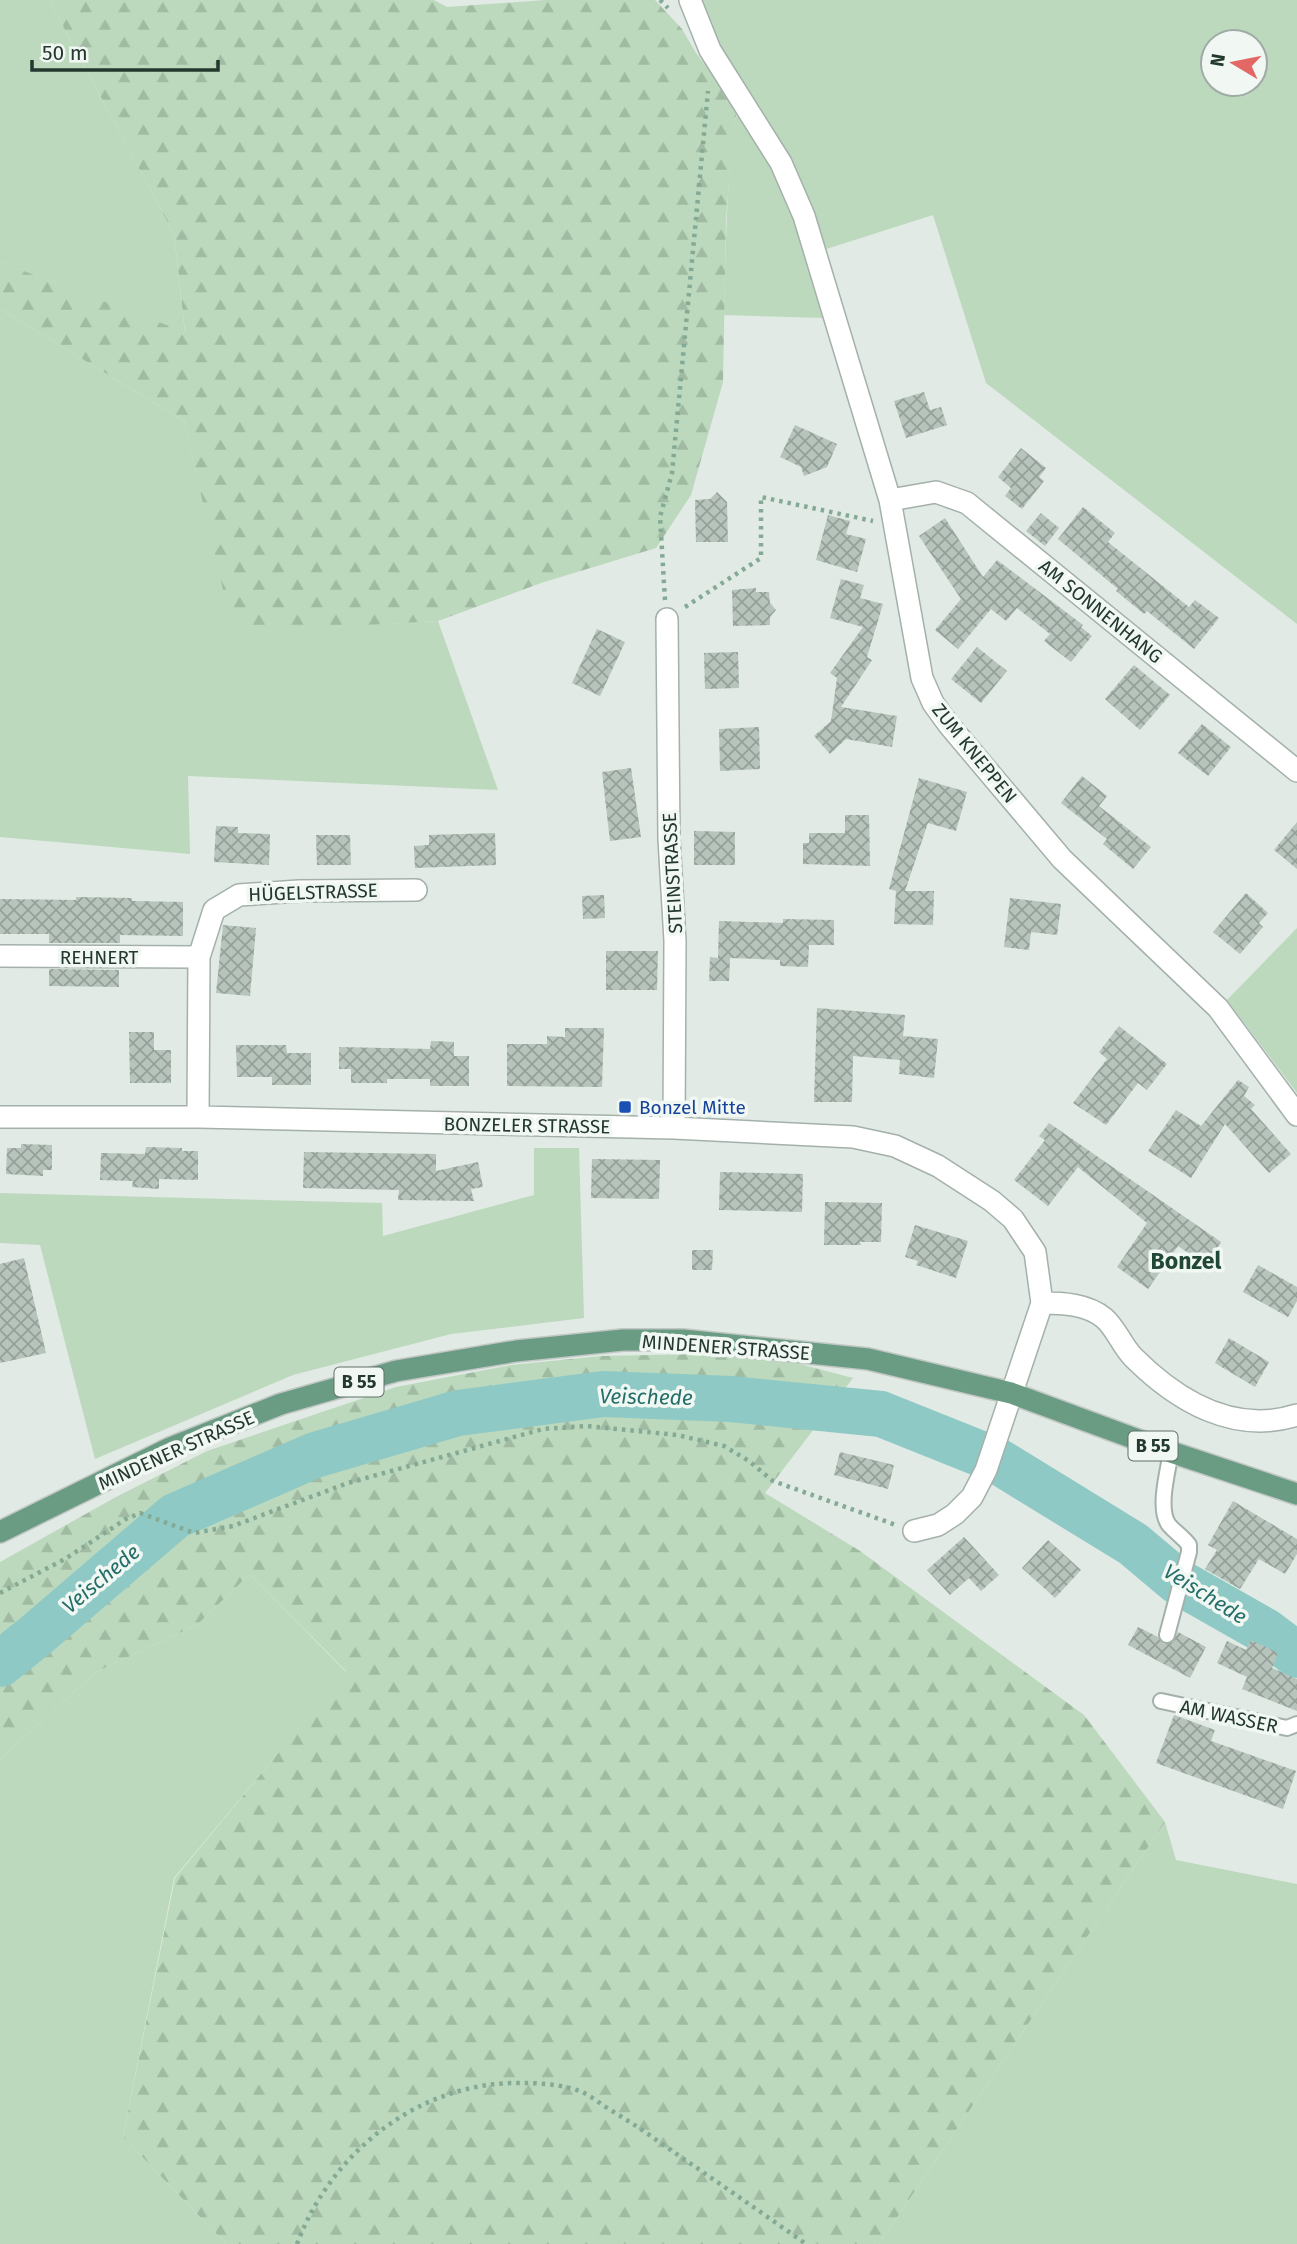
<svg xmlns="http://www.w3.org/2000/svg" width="1297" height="2244" viewBox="0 0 1297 2244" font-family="'Fira Sans',sans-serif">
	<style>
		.grass { fill: #bcd9bd; fill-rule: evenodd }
		.forest { fill: url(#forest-firs) }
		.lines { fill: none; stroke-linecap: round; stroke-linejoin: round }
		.river { stroke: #8ec9c5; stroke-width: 46 }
		.building { fill: url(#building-cross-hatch) }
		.lane-casing { stroke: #a4b1aa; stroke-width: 18 }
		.street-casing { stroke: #a4b1aa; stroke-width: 24 }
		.primary-casing { stroke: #c1c7c4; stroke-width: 24 }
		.path { stroke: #84aa96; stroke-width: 4.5; stroke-dasharray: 3.5 5; stroke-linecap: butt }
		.lane { stroke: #fff; stroke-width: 14 }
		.street { stroke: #fff; stroke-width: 21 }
		.primary { stroke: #6a9b83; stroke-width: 21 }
		.transit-dot { fill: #1a4fb4; stroke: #f1f7f2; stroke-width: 2.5 }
		.labels { text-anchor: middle; stroke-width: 7; stroke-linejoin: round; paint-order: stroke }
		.shield { fill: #f1f7f2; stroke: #617169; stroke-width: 2 }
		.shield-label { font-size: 18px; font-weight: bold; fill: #23382e }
		.street-label { font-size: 19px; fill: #23382e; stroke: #f1f7f2 }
		.transit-label { font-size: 19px; fill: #164399; stroke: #f1f7f2; text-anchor: start }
		.water-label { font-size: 21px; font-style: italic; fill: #246e69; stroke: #f1f7f2 }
		.quarter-label { font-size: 23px; font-weight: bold; fill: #214836; stroke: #f1f7f2 }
	</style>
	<defs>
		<pattern id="forest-firs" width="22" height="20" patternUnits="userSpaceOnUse" patternTransform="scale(1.75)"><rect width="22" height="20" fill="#bcd9bd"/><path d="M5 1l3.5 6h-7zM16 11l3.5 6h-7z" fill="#a1bba3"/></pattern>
		<pattern id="building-cross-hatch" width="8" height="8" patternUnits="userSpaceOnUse" patternTransform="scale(1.75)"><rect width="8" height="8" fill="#b6c4bc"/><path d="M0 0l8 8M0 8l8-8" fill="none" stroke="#94a099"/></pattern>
	</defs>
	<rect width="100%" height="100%" fill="#e1eae4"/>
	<path class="grass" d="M0,0H49L174,234L185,333L0,262Z
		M700,0H1297V624L986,383L933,215L820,251L824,318L724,315C725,269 726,224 729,179C731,148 733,117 745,88L721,48ZM1213,42H1255V84H1213Z
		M0,309L184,421L234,632L438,621L498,790L188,776L190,854L0,837Z
		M1297,928V1093L1227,1000Z
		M534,1148H579L584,1318L451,1334L293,1375L95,1459L40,1245L0,1243V1193L382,1203L383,1236L534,1195Z
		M250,1574L346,1672L174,1878L123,2137L226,2244H0V1759L96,1672L197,1625Z
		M1165,1822L1176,1860L1297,1884V2244H879Z"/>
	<path class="forest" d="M49,0H434L447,7L545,0H655L682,29L696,53L737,107L731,156L726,220L723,382L691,495L656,548L541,583L438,621L233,633L184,421L0,309V262L185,332L174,234Z
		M701,1354L792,1362L853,1378L765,1493L860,1551L1084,1715L1165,1822L879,2244H226L123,2137L175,1878L346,1671L250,1574L197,1625L96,1672L0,1759V1562L116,1497L207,1451L396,1387L511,1365L601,1356Z"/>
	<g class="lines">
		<path class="river" d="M0,1664L35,1636L175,1516L315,1455L458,1413L603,1394L731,1399L881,1414L996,1460L1133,1544L1177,1581L1265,1631L1297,1655"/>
	</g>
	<path class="building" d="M924,392L930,410L941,407L947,425L906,438L894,401Z
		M795,425L837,444L827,467L804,476L801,467L780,457Z
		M1021,448L1046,468L1039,477L1044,481L1022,509L1005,496L1011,488L998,477Z
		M717,492L727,502L728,542H696L695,500L710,499Z
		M1083,507L1115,533L1108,542L1189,607L1195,600L1219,618L1194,649L1147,611L1144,614L1116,591L1118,589L1058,539Z
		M1041,513L1059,528L1045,546L1026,531Z
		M828,515L850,521L846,534L866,539L857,572L816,560Z
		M945,518L983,577L997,560L1083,625L1081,627L1092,636L1071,662L1044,641L1050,634L1017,608L1006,621L991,609L958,649L935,630L961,599L919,536Z
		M841,579L864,585L860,598L883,604L867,657L872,660L841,707L897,716L892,747L846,739L830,754L814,736L831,721L837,678L830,673L863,627L830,618Z
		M756,588V592H769L770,603L776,610L770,617V625L733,626L732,590Z
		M597,629L625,642L600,696L572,683Z
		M977,647L1007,671L981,703L951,679Z
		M738,652L739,688L705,689L704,653Z
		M1134,665L1170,695L1140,730L1105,699Z
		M1202,724L1231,747L1208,776L1178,753Z
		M759,727L760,769L720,771L719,729Z
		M631,768L641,837L610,841L602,772Z
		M1082,776L1107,796L1099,806L1151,847L1133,869L1103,844L1107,839L1061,803Z
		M919,778L967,792L956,831L928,823L905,891H934L933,925L894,924L896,891L889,889Z
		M845,815H869L870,866L803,864V843H809V833H845Z
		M1297,822V869L1274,850Z
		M216,826L238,827V833L270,834L269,865L214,862Z
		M694,831L735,832V865H694Z
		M495,833L496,865L415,868L414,846L429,845V835Z
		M316,835H350L351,865H317Z
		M1246,893L1268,913L1259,923L1263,927L1240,954L1213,932Z
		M604,895L605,918L583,919L582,896Z
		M76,897L132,898V901L183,902V936L120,935V943H49V934H0V899L76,900Z
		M1010,898L1061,904L1057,935L1031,932L1029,950L1004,947Z
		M783,919L834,920V945H809L808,967L780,966V960L730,958L729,981H709L710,957L718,958L719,921L783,923Z
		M223,925L256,928L250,996L216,993Z
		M606,951H658L657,990H606Z
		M49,969L119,970V987L49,986Z
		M817,1008L905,1015L903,1036L938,1039L934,1078L899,1074L900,1060L853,1056L852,1102H814Z
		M1119,1026L1167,1064L1147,1090L1138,1083L1106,1125L1073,1103L1107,1059L1099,1052Z
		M565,1028H604L602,1087L507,1086V1044H547V1036L565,1037Z
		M129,1032H154V1050H171V1083H130Z
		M431,1041L454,1042V1056H469V1086H430V1079H387V1083H351V1069H339V1047L430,1049Z
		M236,1045H286L287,1053H311V1085H272V1077H237Z
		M1238,1080L1249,1087L1244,1096L1255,1105L1251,1109L1291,1154L1269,1173L1225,1124L1191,1178L1148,1151L1176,1110L1201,1126Z
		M1049,1123L1221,1242L1206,1265L1178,1246L1148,1289L1117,1267L1147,1223L1078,1167L1048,1206L1014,1180L1045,1140L1039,1136Z
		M21,1144L52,1145V1170H43V1176L6,1174L7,1148H21Z
		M146,1147L182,1148V1151H198V1180L159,1179V1189L132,1187L133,1181L100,1180L101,1153L145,1154Z
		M304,1152L436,1154V1171L478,1162L483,1187L471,1189L474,1201L398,1200L399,1190L303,1188Z
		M592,1159L660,1160L659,1199L591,1198Z
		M720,1172L803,1174L802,1212L719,1210Z
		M825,1202L882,1203L881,1242H860L861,1245H824Z
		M915,1225L968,1241L956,1278L916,1265L918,1261L905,1257Z
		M692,1250H713L712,1270H692Z
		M24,1258L46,1353L0,1363V1264Z
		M1258,1265L1297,1287V1301L1288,1317L1243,1292Z
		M1229,1338L1269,1362L1255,1387L1215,1363Z
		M840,1452L894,1465L888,1489L834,1475Z
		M1233,1501L1297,1539V1554L1285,1574L1259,1559L1240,1589L1205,1569L1217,1550L1208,1545Z
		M964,1537L999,1575L981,1591L969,1578L950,1595L927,1570Z
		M1048,1540L1081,1570L1055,1598L1022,1568Z
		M1138,1627L1158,1637L1164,1644L1173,1642L1178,1632L1206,1647L1190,1678L1128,1645Z
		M1251,1640L1278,1653L1272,1668L1297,1679V1711L1242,1689L1247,1677L1217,1663L1227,1641L1246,1650Z
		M1174,1715L1215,1730L1211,1741L1296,1771L1283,1809L1156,1763Z"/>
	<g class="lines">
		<defs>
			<path id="lane" d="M1167,1635L1189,1552V1545C1183,1537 1175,1532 1169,1525C1157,1509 1168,1471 1171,1452
				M1161,1701L1287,1728L1297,1724"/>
			<path id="street" d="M690,0L710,50L781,163L804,216L890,500L922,678L933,703L949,725L1062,859L1218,1008L1297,1115
				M890,500L936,492L967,503L1297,771
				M667,619L669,839L675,941L674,1128
				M0,956L199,957
				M0,1117H198L674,1128L853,1137L895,1146L938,1166L992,1201L1013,1219L1035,1252L1042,1303L986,1470L972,1497L955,1514L938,1525L914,1531
				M198,1117L199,957L214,910L239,895L299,891L416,890
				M1042,1303C1063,1303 1087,1304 1104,1318C1116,1328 1122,1346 1133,1357C1177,1401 1234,1435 1297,1415"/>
			<path id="primary" d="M0,1532L170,1448L281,1404L396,1371L516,1351L623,1340H683L868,1359L1011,1393L1171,1452L1297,1494"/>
		</defs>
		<use href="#lane" class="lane-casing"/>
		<use href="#street" class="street-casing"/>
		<use href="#primary" class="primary-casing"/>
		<path class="path" d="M660,0L668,8
			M665,600L660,517L672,473L708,91
			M685,607L761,558V497L873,521
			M0,1593L65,1559L126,1519L140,1513L194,1533L233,1526L348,1483L543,1429L587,1426L677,1435L724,1446L749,1461L773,1481L896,1525
			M297,2244C332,2150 422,2080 524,2083C542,2083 565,2085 582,2092C589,2095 597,2101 604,2106C624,2118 643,2130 662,2144C710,2177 758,2210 806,2244"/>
		<use href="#lane" class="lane"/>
		<use href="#street" class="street"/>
		<use href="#primary" class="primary"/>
	</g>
	<rect class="transit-dot" x="618" y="1100" width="14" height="14" rx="3.5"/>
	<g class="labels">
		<g class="shield">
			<rect x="334.5" y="1367.5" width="49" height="29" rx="5"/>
			<rect x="1128.5" y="1431.5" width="49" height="29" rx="5"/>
		</g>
		<g class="shield-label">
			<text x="359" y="1388">B 55</text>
			<text x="1153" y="1452">B 55</text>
		</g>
		<g class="street-label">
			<text transform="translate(1101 611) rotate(39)" y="7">AM SONNENHANG</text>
			<text transform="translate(975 753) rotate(51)" y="7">ZUM KNEPPEN</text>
			<text transform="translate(672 873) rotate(-93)" y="7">STEINSTRASSE</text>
			<text transform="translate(313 892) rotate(-2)" y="7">HÜGELSTRASSE</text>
			<text x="99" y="964">REHNERT</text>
			<text transform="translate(527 1125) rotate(1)" y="7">BONZELER STRASSE</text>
			<text transform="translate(726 1347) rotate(4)" y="7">MINDENER STRASSE</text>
			<text transform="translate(176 1450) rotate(-24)" y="7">MINDENER STRASSE</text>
			<text transform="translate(1229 1716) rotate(12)" y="7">AM WASSER</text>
		</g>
		<g class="transit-label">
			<text x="639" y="1114">Bonzel Mitte</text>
		</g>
		<g class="water-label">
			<text transform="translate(646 1397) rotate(1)" y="7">Veischede</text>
			<text transform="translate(101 1579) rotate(-40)" y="7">Veischede</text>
			<text transform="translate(1205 1594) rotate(32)" y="7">Veischede</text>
		</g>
		<g class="quarter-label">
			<text x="1186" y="1269">Bonzel</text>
		</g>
	</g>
	<g transform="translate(1234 63) rotate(280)"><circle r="33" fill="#f1f7f2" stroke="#9faba4" stroke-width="2"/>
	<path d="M0-5L12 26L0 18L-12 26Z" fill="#e36765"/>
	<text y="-10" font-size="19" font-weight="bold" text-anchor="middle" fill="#23382e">N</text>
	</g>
	<path d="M32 60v10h186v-10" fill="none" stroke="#23382e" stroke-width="3.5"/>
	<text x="42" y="60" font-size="21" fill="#23382e" stroke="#f1f7f2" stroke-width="5" paint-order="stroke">50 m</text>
</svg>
